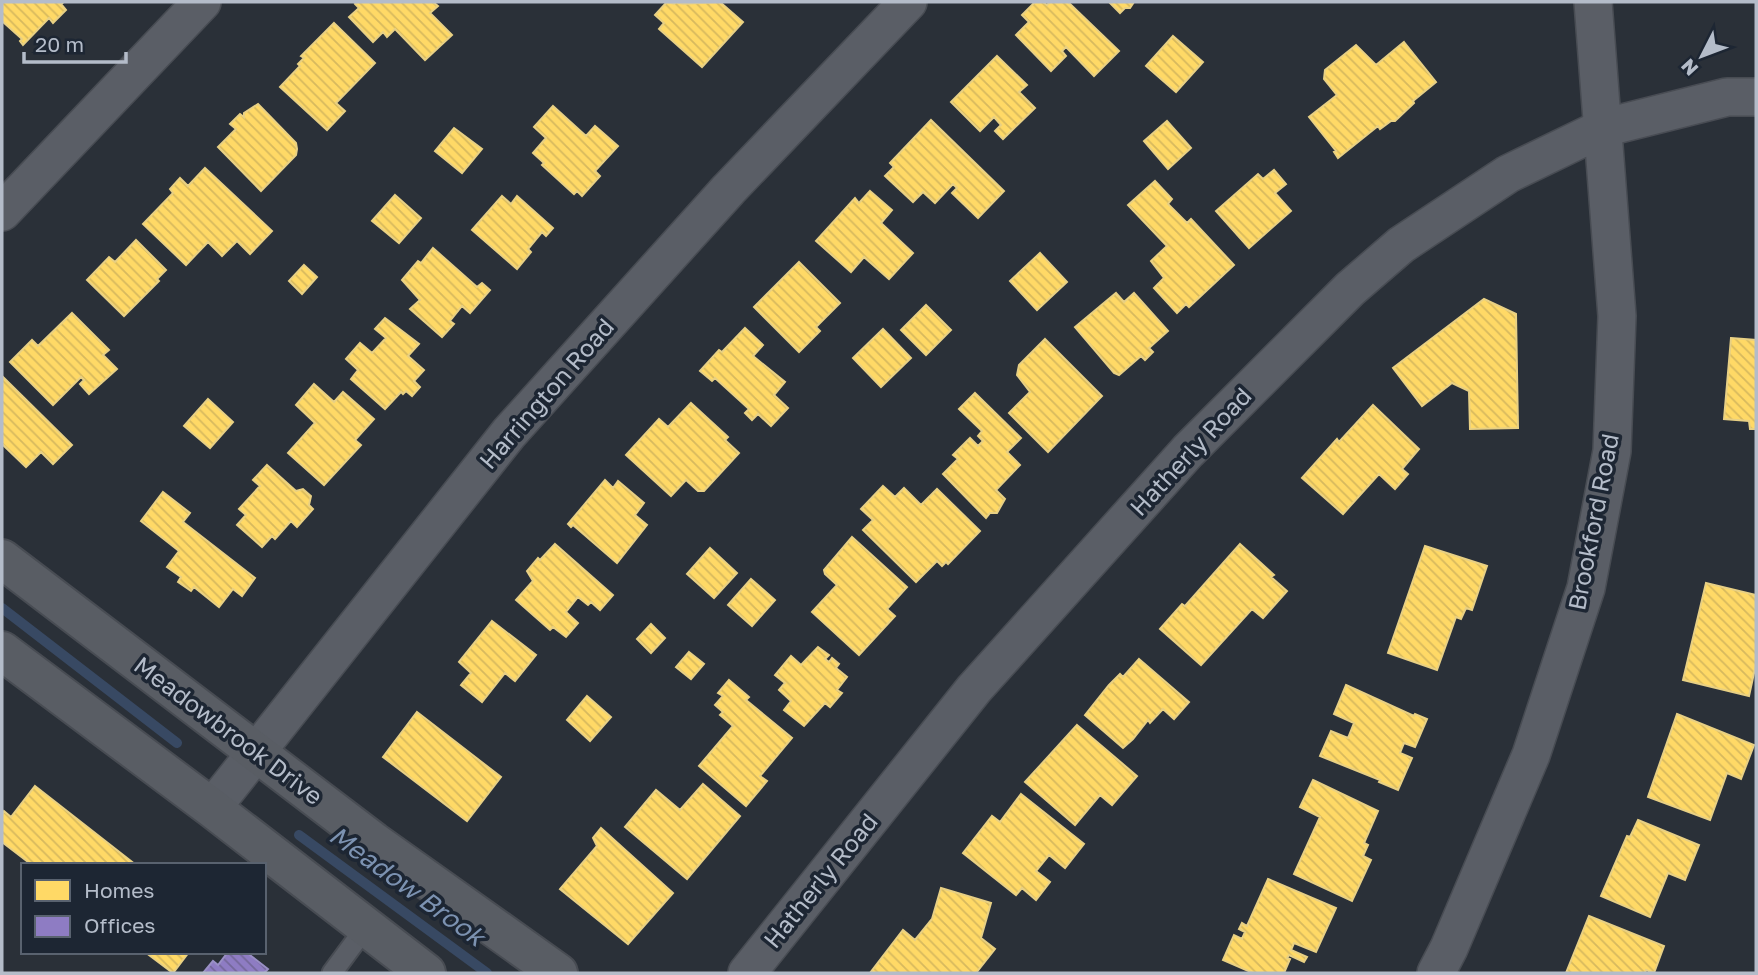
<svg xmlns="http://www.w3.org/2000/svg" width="1758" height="975" viewBox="0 0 1758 975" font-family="'Golos Text',sans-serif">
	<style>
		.homes { fill: url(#homes-back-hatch); stroke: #e8d084; stroke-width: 2 }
		.offices { fill: url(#offices-back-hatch); stroke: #998fc5; stroke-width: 2 }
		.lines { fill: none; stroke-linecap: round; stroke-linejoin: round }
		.stream { stroke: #384963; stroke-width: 10 }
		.lane-casing { stroke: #484c53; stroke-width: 23 }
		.street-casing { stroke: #484c53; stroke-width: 40 }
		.secondary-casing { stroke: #484c53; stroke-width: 42 }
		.lane { stroke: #5a5e66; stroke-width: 19 }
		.street { stroke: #5a5e66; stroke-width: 37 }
		.secondary { stroke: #595d64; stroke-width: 38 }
		.labels { text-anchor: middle; stroke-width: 7; stroke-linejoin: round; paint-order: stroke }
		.street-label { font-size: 24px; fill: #b4bcc9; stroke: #1d2633 }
		.water-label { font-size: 26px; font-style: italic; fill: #7c92b1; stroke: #1d2633 }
	</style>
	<defs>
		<pattern id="homes-back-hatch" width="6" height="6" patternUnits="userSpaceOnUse" patternTransform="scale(1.75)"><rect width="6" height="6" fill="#ffd966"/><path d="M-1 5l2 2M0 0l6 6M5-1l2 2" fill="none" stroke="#d7b95e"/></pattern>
		<pattern id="offices-back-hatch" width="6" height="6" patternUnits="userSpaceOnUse" patternTransform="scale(1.75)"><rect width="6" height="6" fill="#8e7cc3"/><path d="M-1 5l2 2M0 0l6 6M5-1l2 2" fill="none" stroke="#74689a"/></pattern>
	</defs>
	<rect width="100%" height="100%" fill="#2a3038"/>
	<path class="homes" d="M2,2H64L61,4L66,10L53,23L49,18L23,45L20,41L22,39L2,21Z
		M358,2H433L438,6L430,13L452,35L425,60L395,29L387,37L383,32L373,42L349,17L359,8L355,4Z
		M667,2L674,4L676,2L683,4L720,2L743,22L702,67L659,29L664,23L655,15Z
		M1035,2H1043L1047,5L1050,2H1068L1119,51L1094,76L1066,47L1062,51L1066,56L1051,71L1016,35L1029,22L1022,15Z
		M1109,2H1134L1130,8H1125L1120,13Z
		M334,23L375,63L336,103L345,111L327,130L280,87L300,66L298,64L304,58L301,56Z
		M1173,36L1203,62L1176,92L1146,66Z
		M1404,42L1436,82L1413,101L1414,103L1395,121H1391L1380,129L1378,126L1338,158L1334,152L1336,151L1309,117L1337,95L1324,79L1325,70L1356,45L1376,65Z
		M997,56L1027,85L1019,92L1035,108L1003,139L995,131L1001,125L994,117L980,131L951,102Z
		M258,104L296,143L297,149L296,155L261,191L218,147L236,129L230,124L240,114L244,117V113Z
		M553,106L586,136L595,126L618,146L595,171L600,176L582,196L577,191L574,194L542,165L544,163L533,153L546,138L534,127Z
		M931,120L1004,191L978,218L952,193L957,188L953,184L935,203L923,192L913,202L885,176L894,167L890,163Z
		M1167,121L1191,148L1168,169L1144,141Z
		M454,128L482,149L462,173L435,151Z
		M205,168L272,231L250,254L237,241L222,256L208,242L186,265L143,224L173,193L170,189L180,178L188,186Z
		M1274,170L1286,184L1275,193L1291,211L1249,248L1216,211L1258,174L1263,179Z
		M1155,181L1172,199L1168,204L1187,223L1191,219L1234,265L1189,307L1186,304L1177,313L1154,288L1164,278L1151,261L1167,246L1128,205Z
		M870,191L892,210L881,223L913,253L889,279L864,257L851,272L816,241L855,198L859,203Z
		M395,195L421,218L399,243L372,221Z
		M502,196L511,204L517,196L553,228L546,236L542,232L528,249L531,252L517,269L472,230Z
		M136,240L166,270L157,279L159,281L124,316L87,280L109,257L115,262Z
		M433,248L477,287L482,283L490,290L470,313L462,306L450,321L454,324L442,337L410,309L420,300L402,280L418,261L421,263Z
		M1040,253L1067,282L1037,310L1010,281Z
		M799,262L840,303L816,327L820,331L799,352L754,307Z
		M304,265L317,277L302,294L289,281Z
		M1116,293L1124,302L1134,293L1168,331L1149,348L1153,352L1145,360L1141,356L1119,375L1114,373L1075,327Z
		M1484,299L1516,314L1518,428L1470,429L1469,391L1452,383L1422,406L1393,368Z
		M926,305L951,330L926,355L901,330Z
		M72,313L109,350L103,355L117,369L89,394L80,384L84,380L81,377L53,405L10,362L32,340L38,346Z
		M385,318L419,344L408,356L424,370L414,381L420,387L412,396L406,391L403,394L401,392L385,409L351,379L358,370L346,359L360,343L372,353L386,338L375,329Z
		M745,328L763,345L753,356L785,382L774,395L788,408L771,426L758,414L752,420L745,413L749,409L715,378L712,381L700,371L719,350L722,352Z
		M883,329L911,358L881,387L853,358Z
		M1731,338L1756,340V429H1750L1749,421L1724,419Z
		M1045,339L1102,396L1048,452L1009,413L1030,392L1017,375L1019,365Z
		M2,376L72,445L53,464L41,452L26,467L2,444Z
		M314,384L334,402L343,392L374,419L355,440L361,445L324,485L288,453L315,423L296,405Z
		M975,393L1021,438L1007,452L1020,465L996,490L1005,499L997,513H990L986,518L943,474L958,459L953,455L970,438L978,446L983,441L978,436L982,431L959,409Z
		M208,399L233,422L210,448L184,426Z
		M691,403L728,437L725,440L739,453L704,491H698L686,480L671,496L626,455L659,419L668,427Z
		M1373,405L1419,449L1402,469L1408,474L1395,489L1379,474L1343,514L1302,478L1337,439L1339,442Z
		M267,465L296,491L303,489L311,496L309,505L313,509L297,527L291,521L275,539L272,536L262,547L237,525L246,515L239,509L260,486L253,480Z
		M605,480L613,488L618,481L644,503L635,515L647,525L617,563L573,525L571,527L568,524Z
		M883,486L895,497L904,488L921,505L937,489L980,531L948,564L946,562L942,566L937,561L916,582L863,530L873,520L861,509Z
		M163,492L190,513L183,522L255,578L242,596L233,589L219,607L194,587L191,591L178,582L181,577L167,567L179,551L141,521Z
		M852,537L907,587L887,609L895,616L859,655L812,612L837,585L825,574L824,570Z
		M555,544L613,595L600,610L591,602L588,605L578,597L566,612L578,623L566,637L553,627L550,630L516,600L533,581L527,571L538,558L540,560Z
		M1240,544L1274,575L1271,577L1287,591L1263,618L1252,609L1201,665L1160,629L1182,604L1185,606Z
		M1425,546L1487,566L1472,610L1466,608L1461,619L1456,617L1437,670L1388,653Z
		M710,548L737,573L714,598L687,574Z
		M751,579L775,600L752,626L728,605Z
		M1706,583L1756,595V664L1749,696L1683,680Z
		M492,621L536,655L515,681L505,673L482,702L461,685L471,673L459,662Z
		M651,624L665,638L651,653L637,639Z
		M818,647L829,655L825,659L829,662L832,658L839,664L836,668L847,677L837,690L842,693L830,707L825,703L804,726L784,710L791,701L779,690L785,683L775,675L791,656L801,665Z
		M689,652L704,664L691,679L676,667Z
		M1139,659L1189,702L1174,719L1163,709L1150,723L1148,720L1133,739L1123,748L1085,715L1109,685L1120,674L1123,677Z
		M729,680L749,697L746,700L792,738L760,776L767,781L746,806L699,766L733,726L720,715L723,712L715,705L723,696L718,693Z
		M1346,685L1414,716L1415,714L1427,719L1415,747L1404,743L1400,753L1412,758L1398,790L1379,782L1380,780L1320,756L1331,731L1348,738L1354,723L1334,714Z
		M587,696L611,717L590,741L567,720Z
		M417,712L501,777L467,821L383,757Z
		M1677,714L1754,745L1741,779L1727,773L1710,820L1648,797Z
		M1077,725L1137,776L1112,805L1100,795L1075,825L1025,782Z
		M1313,780L1378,811L1364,843L1368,845L1363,856L1371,860L1352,901L1294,874L1320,817L1300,807Z
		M703,784L740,816L687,879L625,827L656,790L680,810Z
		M35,786L136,865H32L2,842V815L4,811L11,817Z
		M1021,794L1084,844L1065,868L1049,855L1036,871L1050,882L1036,900L1022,888L1016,895L963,853L992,816L1000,822Z
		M1638,820L1699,845L1685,880L1668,873L1650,917L1601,896L1627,836L1630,837Z
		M601,828L673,893L628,944L560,889L597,846L593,838Z
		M1268,879L1336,908L1316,952L1294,943L1291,950L1307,957L1304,962L1289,955L1287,958L1290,959L1284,973H1253L1223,960L1234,935L1242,939L1245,932L1239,929L1242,923L1247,926Z
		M941,888L991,903L981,938L995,949L976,973H870L903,930L915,940L932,919Z
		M1589,916L1664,946L1654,973L1646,970L1645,973H1566Z
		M145,952H189L173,973Z"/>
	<path class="offices" d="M228,952H246L268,969L264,973H203L213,961L218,965Z"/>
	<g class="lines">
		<path class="stream" d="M2,608L177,743
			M299,835L487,973"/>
		<defs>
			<path id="lane" d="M332,973L366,927"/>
			<path id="street" d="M2,212L202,2
				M212,808L509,433L729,189L908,2
				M747,973L974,689L1188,451L1350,289L1401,245L1508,174L1603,128L1727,97H1756
				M1436,973L1449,948L1531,755L1586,588L1612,451L1617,316L1593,2"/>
			<path id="secondary" d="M2,559L374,842L558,973
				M2,651L212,808L426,973"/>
		</defs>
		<use href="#lane" class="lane-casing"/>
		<use href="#street" class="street-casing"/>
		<use href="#secondary" class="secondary-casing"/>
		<use href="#lane" class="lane"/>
		<use href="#street" class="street"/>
		<use href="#secondary" class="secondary"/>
	</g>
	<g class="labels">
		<g class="street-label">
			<text transform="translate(547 394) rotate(-49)" y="8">Harrington Road</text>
			<text transform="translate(1191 452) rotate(-47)" y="8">Hatherly Road</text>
			<text transform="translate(1594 522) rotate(-79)" y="8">Brookford Road</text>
			<text transform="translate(228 731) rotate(37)" y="8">Meadowbrook Drive</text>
			<text transform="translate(821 881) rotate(-51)" y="8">Hatherly Road</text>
		</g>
		<g class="water-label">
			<text transform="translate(407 886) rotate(36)" y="9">Meadow Brook</text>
		</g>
	</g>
	<rect width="1758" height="975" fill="none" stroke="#b4bcc9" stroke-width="7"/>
	<rect x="21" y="863" width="245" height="91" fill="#1d2633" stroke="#59626f" stroke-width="2"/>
	<rect x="35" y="880" width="35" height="21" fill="#ffd966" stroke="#59626f" stroke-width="2"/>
	<text x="84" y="898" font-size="21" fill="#b4bcc9">Homes</text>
	<rect x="35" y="916" width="35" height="21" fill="#8e7cc3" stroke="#59626f" stroke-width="2"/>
	<text x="84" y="933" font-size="21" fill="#b4bcc9">Offices</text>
	<g transform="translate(1702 56) rotate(228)" stroke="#1d2633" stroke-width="5" paint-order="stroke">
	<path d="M0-5L12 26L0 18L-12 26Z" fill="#b4bcc9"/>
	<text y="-10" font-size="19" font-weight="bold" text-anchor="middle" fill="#b4bcc9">N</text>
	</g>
	<path d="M24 52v10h102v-10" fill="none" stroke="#b4bcc9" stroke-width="3.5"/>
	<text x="35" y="52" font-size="21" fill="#b4bcc9" stroke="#1d2633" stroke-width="5" paint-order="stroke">20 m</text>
</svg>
